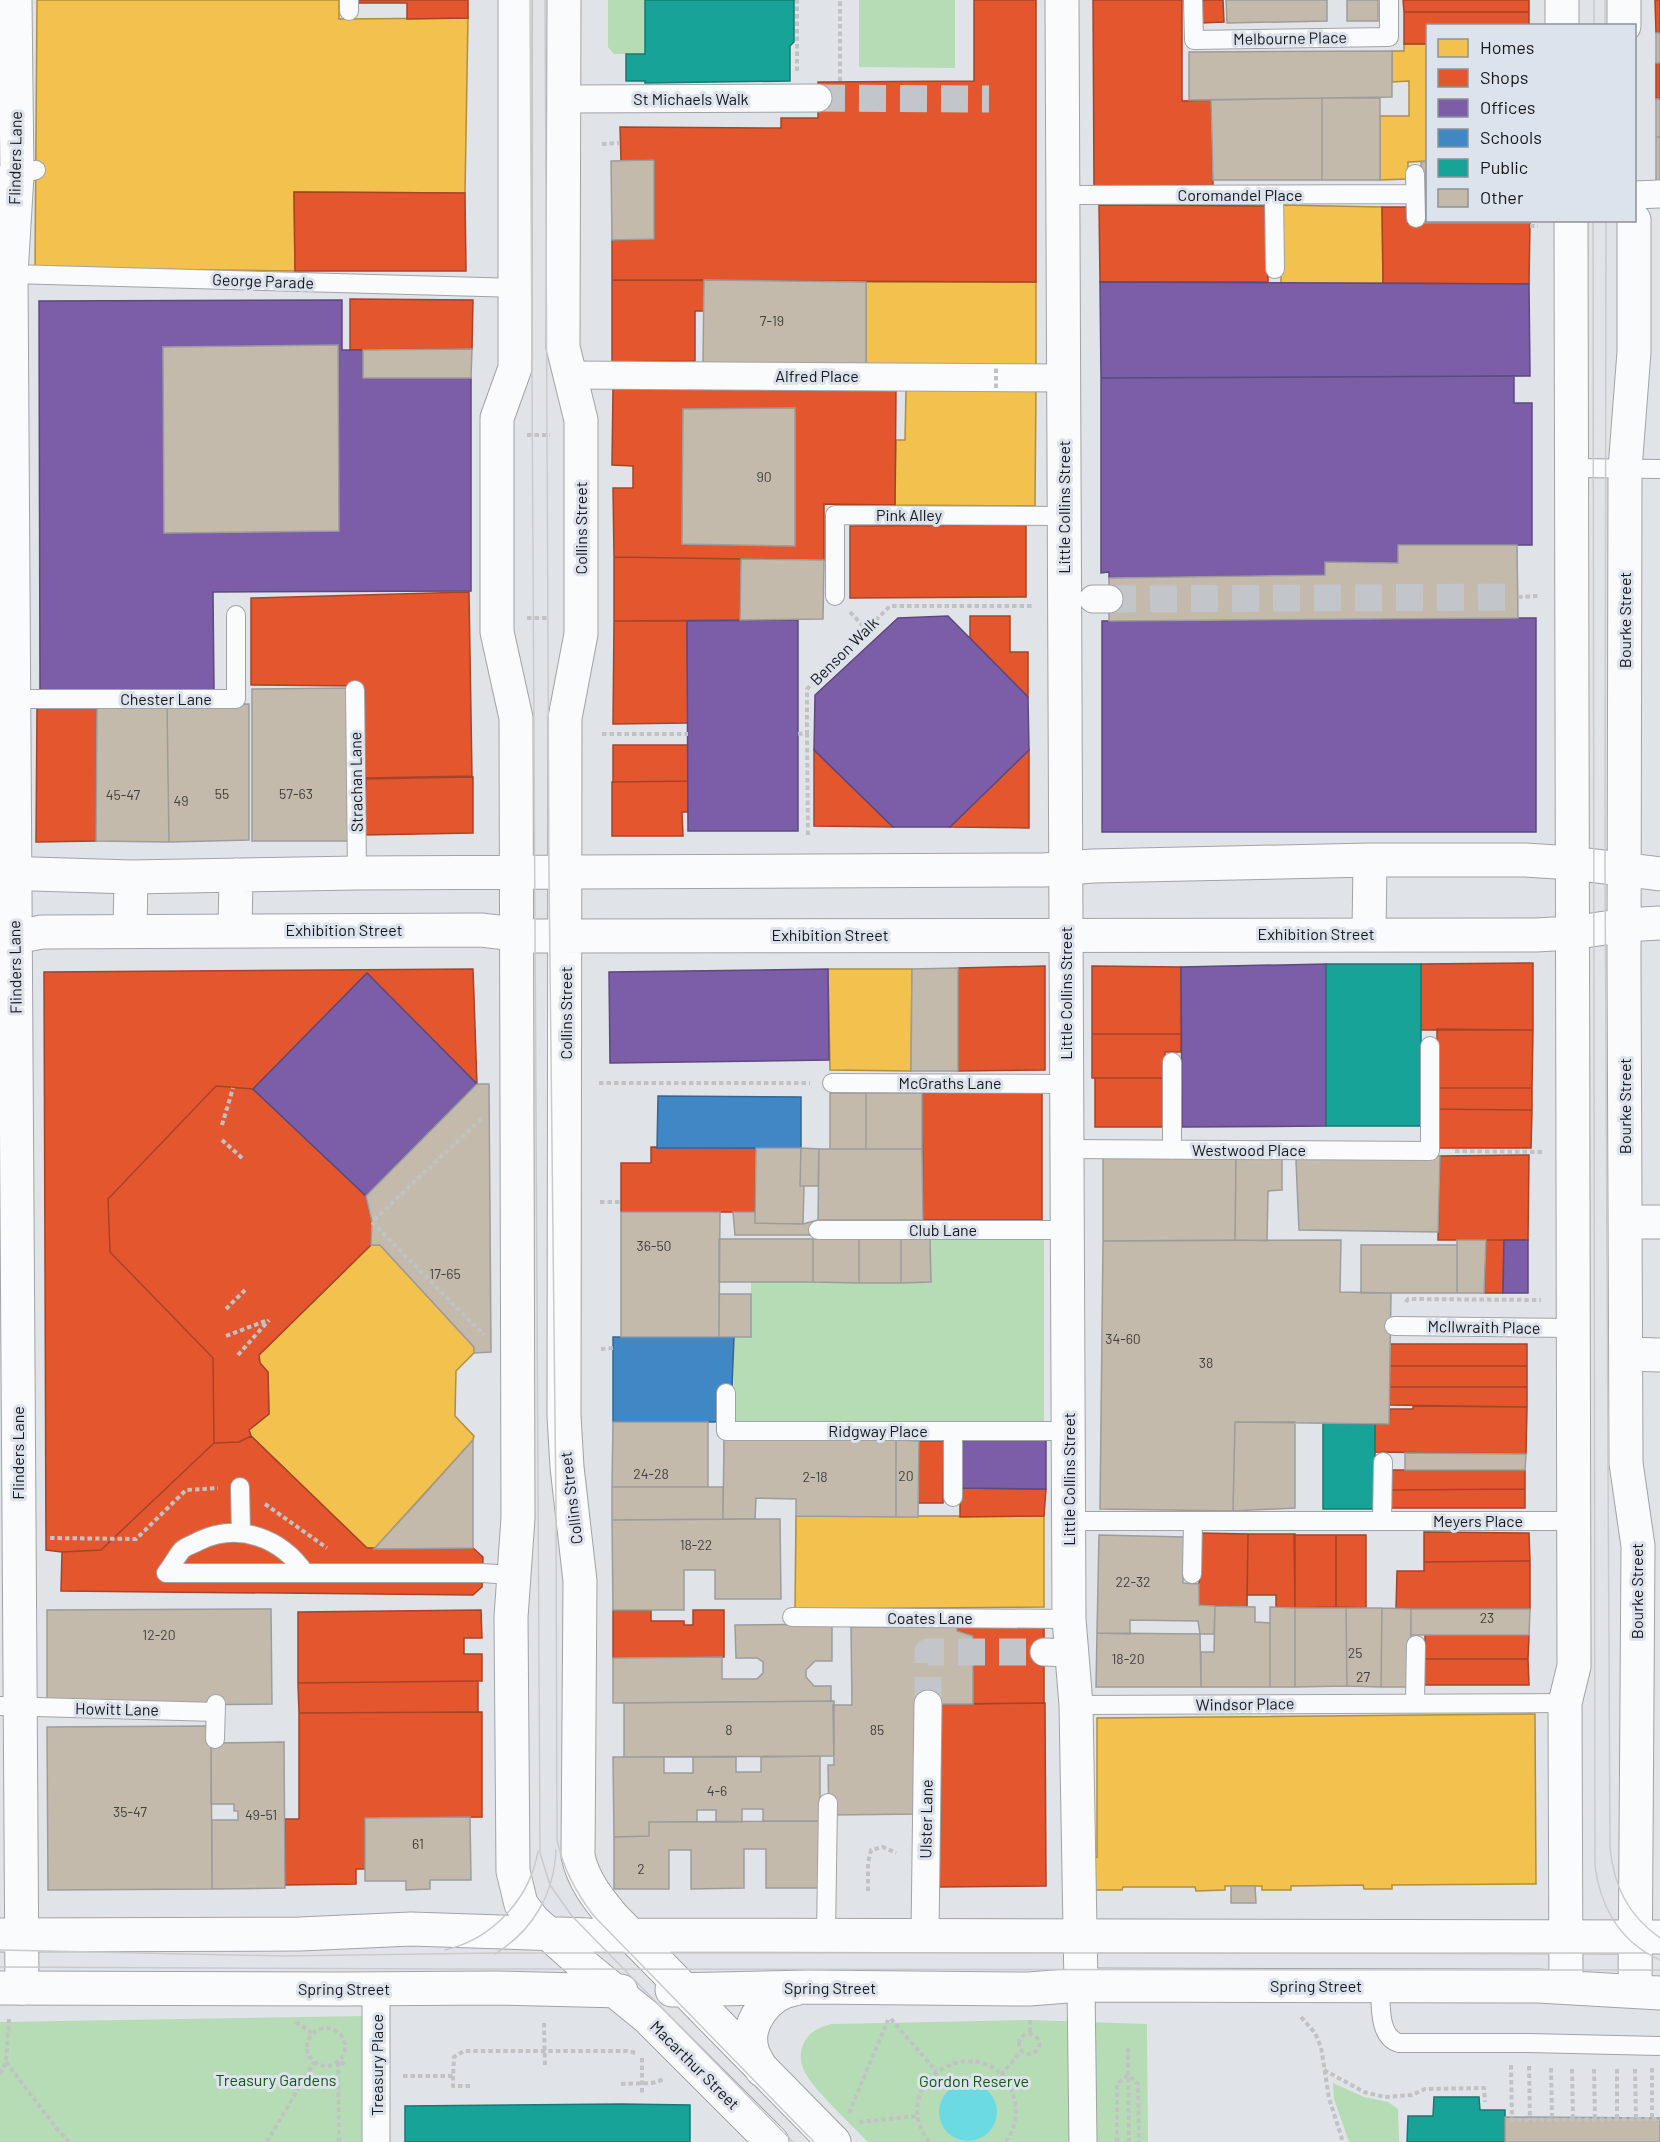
<svg xmlns="http://www.w3.org/2000/svg" width="1660" height="2142" viewBox="0 0 1660 2142" font-family="Barlow,sans-serif">
	<style>
		.green { fill: #b6dcb6 }
		.water { fill: #6cdae2 }
		.homes { fill: #f2c14e; stroke: #b08e3f; stroke-width: 1.5 }
		.shops { fill: #e4572e; stroke: #a64428; stroke-width: 1.5 }
		.offices { fill: #7b5ea7; stroke: #5d497d; stroke-width: 1.5 }
		.schools { fill: #3f88c5; stroke: #336692; stroke-width: 1.5 }
		.public { fill: #17a398; stroke: #177972; stroke-width: 1.5 }
		.building { fill: #c4baac; stroke: #9c9c9d; stroke-width: 1.5 }
		.lines { fill: none; stroke-linecap: round; stroke-linejoin: round }
		.pedestrian-tunnel { stroke: #c2c5c9; stroke-width: 27; stroke-dasharray: 27 14; stroke-linecap: butt }
		.service-casing { stroke: #a0a3a7; stroke-width: 20 }
		.pedestrian-casing { stroke: #a0a3a7; stroke-width: 29 }
		.minor-casing { stroke: #a0a3a7; stroke-width: 35 }
		.tertiary-casing { stroke: #a0a3a7; stroke-width: 35 }
		.path { stroke: #c1c2c4; stroke-width: 4; stroke-dasharray: 4.5 3; stroke-linecap: butt }
		.service { stroke: #fafbfc; stroke-width: 18 }
		.pedestrian { stroke: #fafbfc; stroke-width: 27 }
		.minor { stroke: #fafbfc; stroke-width: 33 }
		.tertiary { stroke: #fafbfc; stroke-width: 33 }
		.tram { stroke: #c9cacc; stroke-width: 1.5 }
		.path-bridge { stroke: #c1c2c4; stroke-width: 4; stroke-dasharray: 4.5 3; stroke-linecap: butt }
		.labels { text-anchor: middle; stroke-width: 6; stroke-linejoin: round; paint-order: stroke }
		.number-label { font-size: 14px; fill: #42403f }
		.street-label { font-size: 16px; fill: #16181b; stroke: #dde3ec }
		.park-label { font-size: 16px; fill: #11570f; stroke: #dde3ec }
	</style>
	<rect width="100%" height="100%" fill="#e0e4e8"/>
	<path class="green" d="M608,0H645V54H614L608,47Z
		M859,0H955V68L859,67Z
		M1044,1238V1421L733,1423L734,1337H751V1282H930V1239Z
		M367,2016L365,2142H0V2022Z
		M1030,2020L1147,2024L1148,2142H868C853,2126 809,2086 803,2068C800,2060 800,2053 803,2045C808,2032 819,2027 832,2024Z
		M1333,2083L1364,2097L1388,2102L1398,2109L1399,2142H1349L1334,2099Z"/>
	<path class="water" d="M939 2112a29 29 0 1 1 58 0a29 29 0 1 1-58 0Z"/>
	<path class="homes" d="M37,0H339V19L468,18L465,193L294,192L295,271L35,268Z
		M1404,44H1428V161L1408,162V179L1380,180V116H1409V81L1392,82V51H1404Z
		M1281,205L1382,207L1383,283H1281Z
		M866,282H1036V366L866,364Z
		M1036,388L1035,506L895,505L896,440H905L906,389Z
		M828,969H912L911,1071L830,1070Z
		M371,1245H380L474,1347V1353L456,1371L455,1416L474,1436L473,1440L374,1549L367,1548L251,1436L249,1430L269,1414L268,1372L260,1363L259,1355Z
		M796,1516H1044V1607L795,1609Z
		M1535,1714L1536,1884L1392,1885V1889H1364L1363,1885L1291,1886V1890H1262V1886H1225V1890L1196,1891L1195,1887H1123L1122,1890H1094V1856L1097,1857V1718Z"/>
	<path class="shops" d="M352,0H468V18L407,19V3H352Z
		M974,0H1036V282L612,280V240L654,239V160L621,161L620,127L781,128V118H818V82L974,81Z
		M1093,0H1182V101L1211,100L1213,185L1094,186Z
		M1201,0H1223L1224,22L1201,23Z
		M1403,0H1529V12H1404Z
		M1655,0H1660V33H1656Z
		M1404,12H1529V26H1428V44H1404Z
		M1656,63H1660V99H1656Z
		M294,192L465,193L466,271H295Z
		M1099,205L1268,206V282H1100Z
		M1382,207H1408V223H1530L1529,284L1383,283Z
		M612,280H704V311H695V361L612,362Z
		M350,299L473,300L472,349L350,350Z
		M613,388L896,389L895,505L824,504V560L614,557L613,488H633V466L612,465Z
		M1026,525V597L850,598V526Z
		M614,557L741,559L740,620L614,621Z
		M469,592L472,776L365,778L363,686L251,685V598Z
		M970,616H1010V652H1028V697L970,638Z
		M614,621H687L688,723L613,724Z
		M37,706H97L96,841L36,842Z
		M613,745H688V781L613,782Z
		M814,750L893,827L814,826Z
		M1029,750V828L950,827Z
		M473,777V833L363,835L366,779Z
		M688,781V812H682L683,836H612V782Z
		M1533,963V1030H1421V964Z
		M1045,966V1070L958,1071V968Z
		M1092,966L1181,967V1034H1092Z
		M473,969L477,1084L367,973L253,1089L366,1196L372,1222L371,1245L259,1355L260,1363L268,1372L269,1414L249,1430L251,1436L239,1442L214,1443L101,1550L62,1552L46,1550L44,972Z
		M1437,1029L1533,1030L1532,1088H1437Z
		M1092,1034H1181V1052H1165V1078H1092Z
		M1095,1078H1165L1164,1127H1095Z
		M216,1086L253,1089L366,1196L372,1222L371,1245L259,1355L260,1363L268,1372L269,1414L249,1430L251,1436L367,1548H473L483,1557L482,1587L473,1595L61,1591L62,1552L101,1550L214,1443L213,1358L110,1252L108,1199Z
		M1437,1088H1532V1110L1436,1109Z
		M1042,1092V1220H923L922,1093Z
		M1436,1109L1532,1110L1531,1148H1435Z
		M651,1147L756,1148L755,1212H621V1163H651Z
		M1529,1155L1528,1240H1438L1440,1156Z
		M1486,1240H1504L1503,1293H1484Z
		M1389,1344H1527V1366H1389Z
		M1389,1366H1527V1387H1389Z
		M1389,1387H1527V1407L1389,1405Z
		M1413,1406L1527,1407L1526,1454L1374,1452L1375,1424H1389L1390,1409H1413Z
		M919,1441H944L943,1503H918Z
		M1391,1470H1525V1489L1391,1490Z
		M960,1488L1046,1489L1044,1516L960,1517Z
		M1525,1489V1508H1391V1490Z
		M1424,1532L1529,1533L1530,1561L1424,1562Z
		M1199,1533L1248,1534L1247,1607L1199,1605Z
		M1248,1534H1295V1608L1276,1607V1595H1247Z
		M1294,1535H1336V1607L1295,1608Z
		M1336,1535H1366V1608L1336,1607Z
		M1530,1561V1609H1396L1397,1571H1424V1562Z
		M481,1610L482,1638H464V1654H482V1681L298,1683V1612Z
		M613,1610H651V1621H684V1625H693V1610H724V1657L613,1658Z
		M1044,1626V1703L973,1704V1636L957,1631V1627Z
		M1425,1635H1529L1528,1659H1425Z
		M1425,1659H1528L1529,1685H1424Z
		M478,1681V1712L299,1713L298,1683Z
		M1045,1703L1046,1886L938,1887L937,1704Z
		M482,1712V1817L365,1818V1869H356V1884L285,1885V1819H299V1713Z"/>
	<path class="offices" d="M1100,282L1529,284L1530,376L1101,378Z
		M342,300V350H363V378H471V591L213,592L214,690L40,691L39,301Z
		M1514,376V403H1532V545H1398V563L1325,562V575L1109,578V572L1101,573V378Z
		M948,616L1028,697L1029,750L950,827H893L814,750L815,695L898,618Z
		M1536,618V832H1102V621Z
		M798,620V831H688L687,621Z
		M1326,964V1126L1182,1127L1181,967Z
		M828,969L829,1060L610,1063L609,972Z
		M367,973L477,1084L366,1196L253,1089Z
		M1504,1240H1528V1293H1503Z
		M961,1438L1046,1439V1489L960,1488Z"/>
	<path class="schools" d="M658,1096L801,1097V1148H657Z
		M613,1337H734L732,1388L719,1419L715,1422H613Z"/>
	<path class="public" d="M645,0H794V42L790,46V81L645,83V81H626V54H645Z
		M1326,964H1421V1126H1326Z
		M1323,1423L1375,1424V1509H1323Z
		M1434,2097H1479L1480,2110H1505V2142H1407L1408,2116H1433Z
		M622,2104L690,2105V2142H405V2106Z"/>
	<path class="building" d="M1226,0H1327V21L1227,23Z
		M1347,0H1378V21H1347Z
		M1656,33H1660V63H1656Z
		M1392,51V97L1189,100V52Z
		M1322,98H1380V180H1322Z
		M1322,98V180H1213L1211,100Z
		M1656,99H1660V137H1656Z
		M1656,137H1660V189H1656Z
		M654,160V239L612,240L611,161Z
		M1428,161V192H1421V162Z
		M1421,192H1428V220H1530V223H1422Z
		M704,280L866,282V364H703Z
		M338,345L339,531L164,533L163,347Z
		M472,349L471,378H363V350Z
		M795,408V546L682,544L683,409Z
		M1398,545H1517L1518,618L1109,621V578L1325,575V562L1398,563Z
		M741,559L824,560L823,619L740,620Z
		M348,688L350,841H252V689Z
		M249,704V840L169,842L167,705Z
		M167,705L169,842L96,841L97,706Z
		M958,968V1071H911L912,969Z
		M477,1084H489L491,1352L474,1353V1347L380,1245H371L372,1222L366,1196Z
		M830,1093H866V1149H830Z
		M866,1093H922V1149H866Z
		M756,1148H801L800,1186H804L803,1224L755,1223Z
		M801,1148L819,1149L818,1186H800Z
		M819,1149H922L923,1220H818Z
		M1301,1155L1440,1156L1438,1232L1299,1230L1296,1161Z
		M1236,1157L1235,1240L1103,1241V1158Z
		M1236,1157H1282V1190L1268,1191L1267,1241L1235,1240Z
		M621,1212H720L719,1337H621Z
		M733,1212H755V1223L803,1224L818,1220L819,1235H735Z
		M719,1239H813V1282H719Z
		M813,1239H859V1283L813,1282Z
		M859,1239H901V1283H859Z
		M901,1239H930L931,1282L901,1283Z
		M1341,1240L1340,1292L1391,1293L1389,1424L1235,1422L1233,1511L1100,1509L1103,1241Z
		M1457,1240H1486L1484,1293H1457Z
		M1361,1245H1457V1293H1361Z
		M719,1294H751V1337H719Z
		M613,1422H708V1487H612Z
		M1235,1422H1295V1508L1233,1511Z
		M724,1438L896,1440V1517L796,1516V1499L756,1498L755,1519H723Z
		M473,1440V1548L374,1549L422,1497Z
		M896,1440L919,1441L918,1517H896Z
		M1405,1453L1526,1454L1525,1470H1405Z
		M612,1487H723V1519L612,1520Z
		M780,1519L781,1599H715V1570H684V1610H613L612,1520Z
		M1099,1535L1184,1537L1183,1583L1199,1584V1605L1215,1606L1214,1634H1200L1198,1621L1130,1620V1634L1097,1633Z
		M1215,1606L1255,1607V1622L1270,1623V1687H1201V1652H1214Z
		M1270,1607L1295,1608V1687H1270Z
		M1295,1608H1346L1347,1686L1295,1687Z
		M1346,1608H1382L1381,1687L1347,1686Z
		M1382,1608L1411,1609L1410,1687H1381Z
		M271,1609L272,1704L47,1706V1610Z
		M1411,1609H1530L1529,1635H1411Z
		M832,1624V1661H815L806,1670V1677L814,1686H831V1701L613,1703V1658L722,1657V1679H757L763,1673V1662L757,1658H736L735,1625Z
		M851,1627H957V1631L973,1636V1704H921V1814L829,1815L828,1765H834L833,1705H852Z
		M1097,1633L1200,1634L1201,1687H1096Z
		M834,1701V1756L624,1757V1703Z
		M211,1726L212,1889L48,1890L47,1727Z
		M284,1742L285,1888L212,1889V1820H238V1811H234V1804H211V1743Z
		M820,1756V1821H763V1809H742V1822H716V1810H697V1822H649V1836L614,1837L613,1757H664V1773H693V1757H736V1772H761V1757Z
		M470,1817L471,1880H430V1889L406,1890V1881H365V1818Z
		M820,1821V1888H766V1849H744V1888L691,1889V1850H669V1889H614V1837L649,1836V1822Z
		M1231,1886H1255L1256,1903H1231Z
		M1505,2117L1660,2118V2142H1505Z"/>
	<g class="lines">
		<path class="pedestrian-tunnel" d="M818,98L989,99
			M1109,599L1518,597
			M928,1704V1652H1044"/>
		<defs>
			<path id="service" d="M349,0V11
				M1193,0L1194,40L1389,37V0
				M1415,174L1416,218
				M0,175H17L36,170
				M1065,195L1415,194
				M1274,195L1275,269
				M11,274L515,288
				M1572,468L1660,469
				M835,596V515L1064,516
				M355,690L357,873
				M13,699H236V615
				M832,1083L1067,1084
				M1067,1149L1430,1151V1046
				M1172,1150V1062
				M818,1230H1068
				M1394,1326L1574,1328
				M726,1393V1431H1069
				M240,1487L241,1532
				M953,1497V1432
				M1069,1521H1574
				M1382,1521L1383,1462
				M305,1573C281,1538 239,1522 199,1541C194,1544 186,1546 182,1550C176,1557 172,1566 166,1573H482L512,1575
				M1192,1574L1193,1521
				M792,1617L1069,1619
				M1415,1702L1416,1645
				M1076,1705L1565,1703
				M0,1706L216,1712
				M215,1739L216,1704
				M826,1935L828,1803
				M1380,1986C1381,2004 1378,2037 1399,2043H1528L1660,2046"/>
			<path id="pedestrian" d="M564,99L818,98
				M1634,195L1660,194
				M570,375L1064,378
				M1093,599H1109
				M1044,1652L1070,1653
				M925,1934L928,1704
				M1081,1985L1083,2142
				M376,1989V2142"/>
			<path id="minor" d="M15,0L17,175L11,274L22,1988
				M1062,0L1069,1619L1076,1705L1081,1985
				M1626,1222H1660
				M1626,1354L1660,1355"/>
			<path id="tertiary" d="M515,0V368L497,418V632L516,718L518,1518L511,1617L513,1871L521,1904L533,1920L588,1969L648,2018L772,2142
				M564,0L563,347L581,420V634L565,718L564,1416L567,1467L580,1581L578,1856C583,1880 598,1899 613,1917L834,2142
				M1624,0V26
				M1562,26V0
				M1634,220V352L1625,469L1624,961L1626,1463L1638,1546L1635,1991
				M0,873L131,877L357,873L1044,870L1093,866L1370,860H1525L1572,863L1660,874
				M235,930L236,875
				M130,931L131,877
				M1369,934L1370,860
				M0,937H15L42,932L481,930L534,936L1536,935L1572,933L1625,925L1660,923
				M0,1935L300,1934L411,1929L589,1935L1660,1937
				M1566,1987L1565,1703L1574,1666L1571,220
				M0,1988L343,1989L495,1988L621,1991
				M672,1990L809,1987L1029,1989L1081,1985L1538,1986L1660,1993
				M762,2070C759,2064 755,2058 753,2053C743,2024 768,1993 795,1989"/>
		</defs>
		<use href="#service" class="service-casing"/>
		<use href="#pedestrian" class="pedestrian-casing"/>
		<use href="#minor" class="minor-casing"/>
		<use href="#tertiary" class="tertiary-casing"/>
		<path class="path" d="M797,71V0
			M840,81V0
			M602,144L620,143
			M1530,226H1538
			M527,435H550
			M1518,597L1539,596
			M850,612L865,628
			M527,618H549
			M807,733L808,838
			M602,734H688
			M798,734L807,733V689L890,606H1034
			M599,1083H810
			M481,1119L372,1222L484,1335
			M222,1125L233,1088
			M222,1140L243,1159
			M1455,1151L1543,1152
			M600,1202H621
			M1406,1302L1408,1299L1541,1300
			M226,1309L245,1290
			M226,1336L268,1320
			M601,1349L613,1348
			M238,1355L269,1320
			M265,1504L327,1548
			M50,1538L136,1539L186,1490L218,1488
			M868,1891V1863L871,1850L883,1847L896,1853
			M1301,2017L1315,2033L1321,2047L1329,2098L1343,2142
			M891,2019L936,2071
			M1030,2020V2034
			M296,2022L312,2033
			M544,2023L545,2068
			M307 2047a19 19 0 1 1 38 0a19 19 0 1 1-38 0Z
			M1019 2044a10 10 0 1 1 20 0a10 10 0 1 1-20 0Z
			M1128,2048L1129,2142
			M642,2058V2094
			M6,2062L57,2129L69,2142
			M1511,2065L1512,2120L1660,2119
			M1529,2066L1530,2120
			M1551,2068L1552,2119
			M1652,2068V2118
			M1572,2069L1573,2119
			M1594,2069L1595,2119
			M1617,2069V2119
			M1635,2069L1636,2119
			M1324,2070L1364,2092L1385,2097L1412,2095L1425,2089L1484,2088L1485,2102
			M0,2074L6,2062L9,2019
			M1001,2075L1022,2050
			M403,2076H453L454,2057L464,2051H627L636,2053
			M453,2076V2086H472
			M621,2084L652,2083L665,2079
			M849,2113L888,2020
			M859,2122L917,2116
			M267,2142L314,2062
			M339,2142L338,2062L346,2064
			M929,2142C881,2077 992,2022 1014,2098C1018,2113 1015,2131 1005,2142
			M1117,2142V2084L1128,2075L1138,2084L1139,2142"/>
		<use href="#service" class="service"/>
		<use href="#pedestrian" class="pedestrian"/>
		<use href="#minor" class="minor"/>
		<use href="#tertiary" class="tertiary"/>
		<path class="tram" d="M530,0L540,1853L550,1885L572,1916L793,2142
			M545,0L549,873L556,1509L557,1840C563,1868 576,1893 594,1916L814,2142
			M1605,0V26
			M1594,26V0
			M1593,220L1595,1866C1601,1909 1620,1942 1660,1960
			M1606,220L1605,867L1610,1848C1614,1887 1628,1915 1660,1938
			M0,1950L284,1956L496,1953H1647
			M445,1950C493,1939 530,1898 538,1851
			M495,1954C532,1931 554,1895 556,1850
			M0,1967L435,1969L1660,1970"/>
		<path class="path-bridge" d="M996,388V366"/>
	</g>
	<g class="labels">
		<g class="number-label">
			<text x="772" y="326">7-19</text>
			<text x="764" y="482">90</text>
			<text x="222" y="799">55</text>
			<text x="296" y="799">57-63</text>
			<text x="123" y="800">45-47</text>
			<text x="181" y="806">49</text>
			<text x="654" y="1251">36-50</text>
			<text x="445" y="1279">17-65</text>
			<text x="1123" y="1344">34-60</text>
			<text x="1206" y="1368">38</text>
			<text x="651" y="1479">24-28</text>
			<text x="906" y="1481">20</text>
			<text x="815" y="1482">2-18</text>
			<text x="696" y="1550">18-22</text>
			<text x="1133" y="1587">22-32</text>
			<text x="1487" y="1623">23</text>
			<text x="159" y="1640">12-20</text>
			<text x="1355" y="1658">25</text>
			<text x="1128" y="1664">18-20</text>
			<text x="1363" y="1682">27</text>
			<text x="729" y="1735">8</text>
			<text x="877" y="1735">85</text>
			<text x="717" y="1796">4-6</text>
			<text x="130" y="1817">35-47</text>
			<text x="261" y="1820">49-51</text>
			<text x="418" y="1849">61</text>
			<text x="641" y="1874">2</text>
		</g>
		<g class="street-label">
			<text transform="translate(1290 38) rotate(-1)" y="6">Melbourne Place</text>
			<text x="691" y="105">St Michaels Walk</text>
			<text transform="translate(15 158) rotate(-89)" y="6">Flinders Lane</text>
			<text x="1240" y="201">Coromandel Place</text>
			<text transform="translate(263 281) rotate(2)" y="6">George Parade</text>
			<text x="817" y="382">Alfred Place</text>
			<text transform="translate(1064 507) rotate(-90)" y="6">Little Collins Street</text>
			<text x="909" y="521">Pink Alley</text>
			<text transform="translate(581 528) rotate(-90)" y="6">Collins Street</text>
			<text transform="translate(1625 620) rotate(-90)" y="6">Bourke Street</text>
			<text transform="translate(844 651) rotate(-45)" y="6">Benson Walk</text>
			<text x="166" y="705">Chester Lane</text>
			<text transform="translate(356 782) rotate(-91)" y="6">Strachan Lane</text>
			<text x="344" y="936">Exhibition Street</text>
			<text x="1316" y="940">Exhibition Street</text>
			<text x="830" y="941">Exhibition Street</text>
			<text transform="translate(15 967) rotate(-91)" y="6">Flinders Lane</text>
			<text transform="translate(1066 993) rotate(-90)" y="6">Little Collins Street</text>
			<text transform="translate(566 1013) rotate(-90)" y="6">Collins Street</text>
			<text x="950" y="1089">McGraths Lane</text>
			<text transform="translate(1625 1106) rotate(-90)" y="6">Bourke Street</text>
			<text x="1249" y="1156">Westwood Place</text>
			<text x="943" y="1236">Club Lane</text>
			<text transform="translate(1484 1327) rotate(1)" y="6">McIlwraith Place</text>
			<text x="878" y="1437">Ridgway Place</text>
			<text transform="translate(18 1453) rotate(-90)" y="6">Flinders Lane</text>
			<text transform="translate(1069 1479) rotate(-90)" y="6">Little Collins Street</text>
			<text transform="translate(571 1498) rotate(-97)" y="6">Collins Street</text>
			<text x="1478" y="1527">Meyers Place</text>
			<text transform="translate(1637 1591) rotate(-90)" y="6">Bourke Street</text>
			<text x="930" y="1624">Coates Lane</text>
			<text transform="translate(1245 1704) rotate(-1)" y="6">Windsor Place</text>
			<text transform="translate(117 1709) rotate(1)" y="6">Howitt Lane</text>
			<text transform="translate(926 1819) rotate(-89)" y="6">Ulster Lane</text>
			<text x="1316" y="1992">Spring Street</text>
			<text x="830" y="1994">Spring Street</text>
			<text x="344" y="1995">Spring Street</text>
			<text transform="translate(377 2065) rotate(-90)" y="6">Treasury Place</text>
			<text transform="translate(695 2065) rotate(45)" y="6">Macarthur Street</text>
		</g>
		<g class="park-label">
			<text x="276" y="2086">Treasury Gardens</text>
			<text x="974" y="2087">Gordon Reserve</text>
		</g>
	</g>
	<rect x="1426" y="24" width="210" height="198" fill="#dde3ec" stroke="#8d9298" stroke-width="1.5"/>
	<rect x="1438" y="39" width="30" height="18" fill="#f2c14e" stroke="#8d9298" stroke-width="1.5"/>
	<text x="1480" y="54" font-size="18" fill="#16181b">Homes</text>
	<rect x="1438" y="69" width="30" height="18" fill="#e4572e" stroke="#8d9298" stroke-width="1.5"/>
	<text x="1480" y="84" font-size="18" fill="#16181b">Shops</text>
	<rect x="1438" y="99" width="30" height="18" fill="#7b5ea7" stroke="#8d9298" stroke-width="1.5"/>
	<text x="1480" y="114" font-size="18" fill="#16181b">Offices</text>
	<rect x="1438" y="129" width="30" height="18" fill="#3f88c5" stroke="#8d9298" stroke-width="1.5"/>
	<text x="1480" y="144" font-size="18" fill="#16181b">Schools</text>
	<rect x="1438" y="159" width="30" height="18" fill="#17a398" stroke="#8d9298" stroke-width="1.5"/>
	<text x="1480" y="174" font-size="18" fill="#16181b">Public</text>
	<rect x="1438" y="189" width="30" height="18" fill="#c4baac" stroke="#8d9298" stroke-width="1.5"/>
	<text x="1480" y="204" font-size="18" fill="#16181b">Other</text>
</svg>
